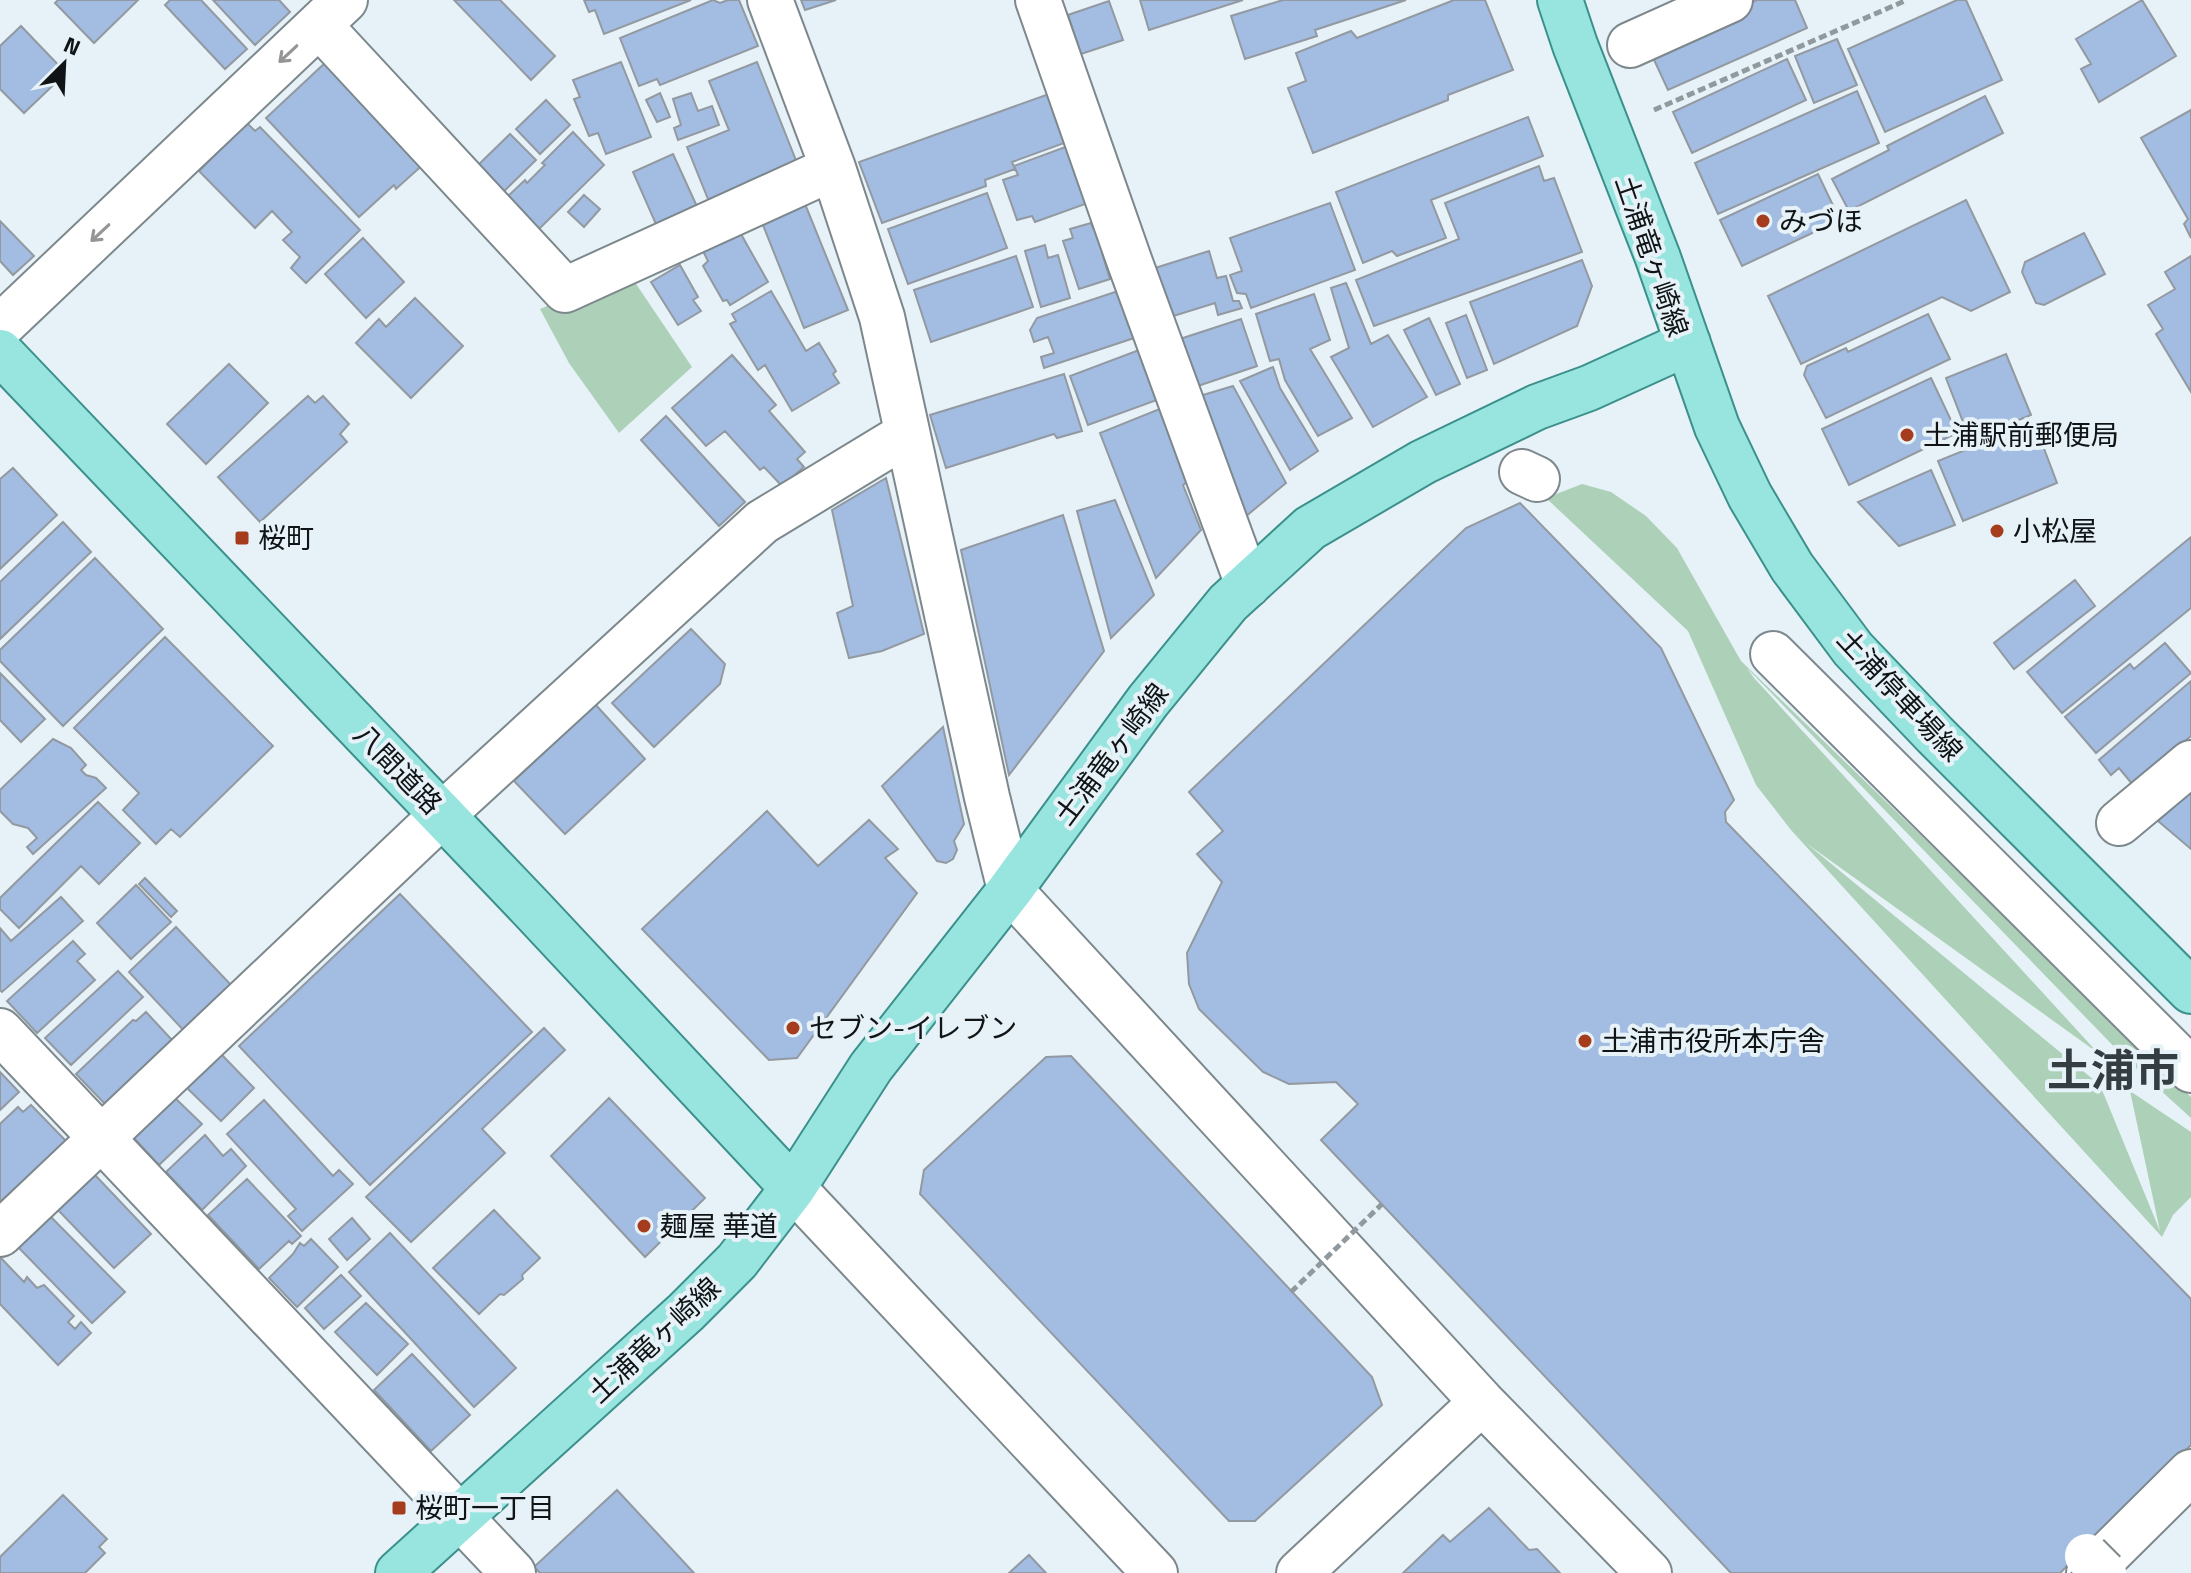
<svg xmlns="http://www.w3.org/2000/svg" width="2191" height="1573" viewBox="0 0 2191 1573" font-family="'Titillium Web','Noto Sans JP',sans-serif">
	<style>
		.green { fill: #add0b8 }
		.building { fill: #a3bce2; stroke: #9399a1; stroke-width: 2 }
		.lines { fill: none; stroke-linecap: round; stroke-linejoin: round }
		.minor-casing { stroke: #7d888d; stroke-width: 48 }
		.major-casing { stroke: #3c908b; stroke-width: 48 }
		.path { stroke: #90999d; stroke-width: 5; stroke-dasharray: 8 4; stroke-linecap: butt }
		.minor { stroke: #fff; stroke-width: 44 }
		.major { stroke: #98e5df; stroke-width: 44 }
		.minor-bridge-casing { stroke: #7d888d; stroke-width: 48; stroke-linecap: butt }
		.path-bridge { stroke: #90999d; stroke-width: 5; stroke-dasharray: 8 4; stroke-linecap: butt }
		.minor-bridge { stroke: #fff; stroke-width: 44 }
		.oneway { stroke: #939596 }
		.poi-dot { fill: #a43c1d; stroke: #e6f2f7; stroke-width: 3 }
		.labels { text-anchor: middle; stroke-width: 8; stroke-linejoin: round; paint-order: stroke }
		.poi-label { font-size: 28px; fill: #101416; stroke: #e6f2f7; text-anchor: start }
		.street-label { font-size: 28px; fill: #101416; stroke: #e6f2f7 }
		.town-label { font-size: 44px; font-weight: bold; fill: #343d41; stroke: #e6f2f7 }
	</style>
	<rect width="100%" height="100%" fill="#e6f2f7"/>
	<path class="green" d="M628,272L692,367L619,433L569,363L540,309Z
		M1582,484L1611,492L1646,516L1677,548L1741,661L2191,1097V1118L2126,1059L1747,668L1754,678L2098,1053L1806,843L2100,1085L2160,1231L2130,1091L2191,1132V1197L2173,1215L2162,1237L1791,830L1756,785L1688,631L1546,498Z"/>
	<path class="building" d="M58,0H138L94,43L55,3Z
		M170,0H201L247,49L225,69L165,5Z
		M213,0H279L290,12L255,45Z
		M454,0H500L555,56L531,80Z
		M584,0H691L604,34L595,10L589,12Z
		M713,0L720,3L728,0H739L758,46L660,85L657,79L639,86L620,38Z
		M801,0H836L805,10Z
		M1140,0H1243L1149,30Z
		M1283,0H1406L1315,30L1317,36L1245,59L1231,16Z
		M1454,0H1485L1513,70L1448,95V100L1313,153L1288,88L1306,81L1296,53L1351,31L1357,38Z
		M1757,0H1795L1807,28L1668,90L1649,49Z
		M1957,0H1966L2002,80L1885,132L1848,49Z
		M2142,0L2176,56L2099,102L2081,69L2091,64L2076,39Z
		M1109,1L1123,40L1081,54L1068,15Z
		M21,26L66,73L24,113L0,89V46Z
		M1837,39L1857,85L1814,103L1795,56Z
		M1787,59L1806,100L1692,153L1673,112Z
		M621,62L651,137L606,154L598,133L589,136L574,99L580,97L573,80Z
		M757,62L799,168L710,204L687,147L729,130L709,81Z
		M325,63L427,161L396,189L394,185L359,217L266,118Z
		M1857,91L1879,143L1718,214L1695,163Z
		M660,93L670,117L657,122L646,100Z
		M691,93L698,111L712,106L719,125L678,140L674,128L681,125L673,99Z
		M1049,94L1067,142L1012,162L1015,169L985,180L986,186L882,223L859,162Z
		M1985,96L2003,133L1849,211L1832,179L1889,150L1887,146Z
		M546,100L570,125L540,154L516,129Z
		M2191,110V238L2184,224L2188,219L2141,138Z
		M1528,117L1543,156L1431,200L1446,238L1397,256L1392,251L1363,263L1336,192Z
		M247,123L255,131L260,127L360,230L306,283L291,268L300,257L283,240L292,232L272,211L255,228L199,171Z
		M573,132L604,165L533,235L508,196L525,180L527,183L545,165L542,163Z
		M510,134L536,160L499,196L473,170Z
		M1068,146L1088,203L1035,222L1032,216L1017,220L1003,180L1018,175L1014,166Z
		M673,154L700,213L659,231L633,172Z
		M1539,166L1544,181L1554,178L1582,252L1374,326L1356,280L1459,239L1445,203Z
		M1818,174L1840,220L1742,266L1720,220Z
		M987,193L1007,248L908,284L888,229Z
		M584,195L600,209L584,227L568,212Z
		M803,199L848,310L804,328L759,215Z
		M1966,200L2010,292L1971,311L1942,297L1801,364L1768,296Z
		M1330,203L1355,270L1251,308L1246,294L1237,293L1230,275L1242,271L1230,238Z
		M0,221L34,256L13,275L0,261Z
		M1091,223L1093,228L1101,225L1108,245L1102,253L1110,279L1079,289L1063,241L1073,238L1070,229Z
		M737,227L768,282L730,305L727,300L723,301L703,266L708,261L700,245Z
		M2084,233L2105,274L2044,305L2036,303L2022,272L2025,262Z
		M363,238L404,282L366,318L325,274Z
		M1045,245L1048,258L1058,255L1070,298L1041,307L1025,251Z
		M1209,251L1217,278L1226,276L1233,301H1239L1242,308L1218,315L1215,303L1167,318L1152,269Z
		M1016,256L1033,307L931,342L914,290Z
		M2191,256V392L2156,334L2163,329L2148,305L2175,289L2165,272Z
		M1582,260L1592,286L1577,326L1494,364L1470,302Z
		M680,265L698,297L693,300L701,311L678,325L651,282Z
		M1346,283L1371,344L1388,335L1427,397L1373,427L1331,357L1349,348L1331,288Z
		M771,291L806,351L819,343L836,371L833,374L839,383L792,411L765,365L758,370L730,324L736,321L732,314Z
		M1118,291L1134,338L1044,368L1041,357L1054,353L1048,337L1034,342L1030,330L1037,318Z
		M1314,294L1330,340L1310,349L1352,418L1318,436L1285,380L1279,359L1270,361L1256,314Z
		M415,298L463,346L411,398L356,343L379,319L386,327Z
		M1928,314L1950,359L1826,418L1804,375L1807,366L1846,348L1848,352Z
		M1466,315L1487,370L1467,378L1446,323Z
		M1429,318L1460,384L1436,395L1404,330Z
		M1241,319L1257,366L1195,387L1180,339Z
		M1139,350L1157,400L1088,425L1070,376Z
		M2006,354L2031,415L1970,440L1946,378Z
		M732,355L776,405L769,411L805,452L797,459L804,467L782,486L764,467L760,470L725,431L706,446L672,408Z
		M229,364L268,403L206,464L167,424Z
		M1273,367L1280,388L1318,451L1290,470L1240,381Z
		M1064,374L1082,431L1057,438L1054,434L946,468L930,415Z
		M1931,378L1957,433L1849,485L1822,429Z
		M1233,386L1286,483L1245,517L1200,396Z
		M308,396L315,403L323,396L349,424L340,434L347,442L260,522L218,477Z
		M1162,408L1191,480L1183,485L1201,530L1156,578L1100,433Z
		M666,416L745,502L719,526L641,440Z
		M2034,422L2057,483L1963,521L1938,461Z
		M13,468L57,515L0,569V479Z
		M1931,470L1955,525L1899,546L1858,502Z
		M886,478L924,634L882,651L849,658L837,613L853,606L832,510Z
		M1115,500L1154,595L1111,638L1077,511Z
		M1520,503L1661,648L1734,800L1725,812L1726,822L2191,1299V1445L2060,1573H1731L1321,1140L1358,1104L1336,1082L1289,1084L1263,1072L1199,1009L1189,984L1187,953L1222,882L1197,854L1223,831L1189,792L1466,528Z
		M1063,515L1104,651L1009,775L961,550Z
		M63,522L91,552L0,639V582Z
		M2191,537V608L2062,713L2027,672Z
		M95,558L163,629L63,726L0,661V650Z
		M2075,580L2095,606L2014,669L1994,643Z
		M691,629L725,664L720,684L654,747L612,703Z
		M165,637L273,746L180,837L171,829L156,844L123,810L139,793L74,728Z
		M2165,643L2191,673L2096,753L2065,717L2130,664L2134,669Z
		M0,673L45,719L21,742L0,720Z
		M2191,681V736L2133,785L2119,768L2111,775L2099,760Z
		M595,704L645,759L565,834L514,781Z
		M943,727L964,824L954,841L957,850L953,859L946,863L937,861L882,786Z
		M53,739L71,748L86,765L81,770L86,775L96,778L106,788L33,854L27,847L37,838L28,828L13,824L0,811V790Z
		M2191,792V849L2158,821Z
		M98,802L140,843L99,884L81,866L19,928L0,909V898Z
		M767,811L818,866L869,820L898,849L885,858L917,893L797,1058L769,1060L642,929Z
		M145,878L177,911L171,917L139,884Z
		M136,885L171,922L131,959L97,923Z
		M400,894L532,1032L370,1185L239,1046Z
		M61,897L83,921L2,992L0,990V928L11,941Z
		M176,927L232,986L187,1034L129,972Z
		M73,941L85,954L77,961L95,980L37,1033L7,1001Z
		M118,971L143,997L71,1065L45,1038Z
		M146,1012L172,1040L161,1050L164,1052L107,1106L76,1074L133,1020L136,1021Z
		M544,1028L565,1050L482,1129L505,1153L411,1242L366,1197Z
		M221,1054L254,1088L221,1121L187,1088Z
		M1071,1056L1372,1377L1382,1405L1255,1521H1229L920,1194L924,1170L1046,1057Z
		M0,1072L19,1092L0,1110Z
		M174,1097L202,1124L159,1165L132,1136Z
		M609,1098L705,1198L645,1257L551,1156Z
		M264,1100L333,1176L339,1170L353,1184L302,1231L288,1216L296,1209L227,1134Z
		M31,1105L66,1141L0,1202V1124L18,1107L23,1112Z
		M205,1135L223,1156L231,1149L246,1166L202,1210L166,1172Z
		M95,1175L151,1234L114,1268L58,1210Z
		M247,1179L301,1236L292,1244L289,1241L259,1269L208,1215Z
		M494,1210L540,1258L522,1275L523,1279L504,1295L500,1294L479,1314L433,1268Z
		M50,1216L125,1292L92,1323L18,1247Z
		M352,1218L370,1239L347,1260L329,1239Z
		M390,1233L516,1368L474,1407L349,1272Z
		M311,1239L338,1267L297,1307L269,1278L293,1254L300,1243L304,1246Z
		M0,1257L24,1282L27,1277L37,1288L44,1285L74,1316L68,1322L75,1329L81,1322L91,1333L58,1365L0,1304Z
		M341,1275L361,1296L324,1329L305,1308Z
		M366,1303L408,1344L377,1375L335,1332Z
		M412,1354L470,1415L431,1451L374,1390Z
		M617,1490L694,1573H540L534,1567Z
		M63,1495L107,1539L99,1547L105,1553L85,1573H0V1557Z
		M1489,1508L1529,1550L1537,1549L1560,1573H1403L1443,1535L1450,1542Z
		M1029,1555L1046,1573H1009Z"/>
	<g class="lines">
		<defs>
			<path id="minor" d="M770,0L833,168L882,317L987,797L1010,890L1482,1402L1649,1573
				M1038,0L1129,260L1248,585
				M319,25L565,290L833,168
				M1630,45L1730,0
				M0,327L345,0
				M1522,472L1537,479
				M1773,654L2191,1070
				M2119,823L2191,763
				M0,1031L513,1573
				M793,1188L1155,1573
				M0,1234L442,815L762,522L907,434
				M1299,1573L1482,1402
				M2089,1573L2191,1472"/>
			<path id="major" d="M1560,0L1575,45L1658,258L1717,427L1750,496L1792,567L1853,649L1935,735L2191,991
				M0,352L531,908L793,1188
				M398,1573L686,1312L737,1261L793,1188L871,1067L1010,890L1148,701L1228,603L1310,528L1423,462L1537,407L1589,388L1688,343"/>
		</defs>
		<use href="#minor" class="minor-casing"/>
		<use href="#major" class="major-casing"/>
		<path class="path" d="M1654,110L1907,0"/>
		<use href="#minor" class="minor"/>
		<use href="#major" class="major"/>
		<defs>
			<path id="minor-bridge" d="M2087,1556L2104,1573"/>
		</defs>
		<use href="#minor-bridge" class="minor-bridge-casing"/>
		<path class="path-bridge" d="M1291,1292L1382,1204"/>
		<use href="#minor-bridge" class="minor-bridge"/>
	</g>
	<defs><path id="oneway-shaft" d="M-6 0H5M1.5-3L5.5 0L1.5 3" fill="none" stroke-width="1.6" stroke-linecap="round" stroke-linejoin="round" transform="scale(2)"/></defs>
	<g class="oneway">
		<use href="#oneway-shaft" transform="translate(288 54) rotate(137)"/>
		<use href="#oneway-shaft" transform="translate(100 233) rotate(137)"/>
	</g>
	<g class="poi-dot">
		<circle cx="1763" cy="221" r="8"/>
		<circle cx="1907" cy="435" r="8"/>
		<circle cx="1997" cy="531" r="8"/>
		<rect x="234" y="530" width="16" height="16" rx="4"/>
		<circle cx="793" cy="1028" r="8"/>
		<circle cx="1585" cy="1041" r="8"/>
		<circle cx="644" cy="1226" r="8"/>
		<rect x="391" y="1500" width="16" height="16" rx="4"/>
	</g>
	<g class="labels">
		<g class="poi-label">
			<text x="1779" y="231">みづほ</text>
			<text x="1923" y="445">土浦駅前郵便局</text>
			<text x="2013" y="541">小松屋</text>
			<text x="258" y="548">桜町</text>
			<text x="809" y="1038">セブン-イレブン</text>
			<text x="1601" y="1051">土浦市役所本庁舎</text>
			<text x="660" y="1236">麺屋 華道</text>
			<text x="415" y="1518">桜町一丁目</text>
		</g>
		<g class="street-label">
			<text transform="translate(1652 256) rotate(71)" y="10">土浦竜ヶ崎線</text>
			<text transform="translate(1900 695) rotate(47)" y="10">土浦停車場線</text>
			<text transform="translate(1111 754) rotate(-53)" y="10">土浦竜ヶ崎線</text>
			<text transform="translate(398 769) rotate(46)" y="10">八間道路</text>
			<text transform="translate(654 1340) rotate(-43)" y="10">土浦竜ヶ崎線</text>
		</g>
		<g class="town-label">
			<text x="2113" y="1086">土浦市</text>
		</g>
	</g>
	<g transform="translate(64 64) rotate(24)" stroke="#e6f2f7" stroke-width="6" paint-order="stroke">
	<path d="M0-6L14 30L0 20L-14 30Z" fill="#101416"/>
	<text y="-12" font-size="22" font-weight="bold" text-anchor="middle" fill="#101416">N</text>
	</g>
</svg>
